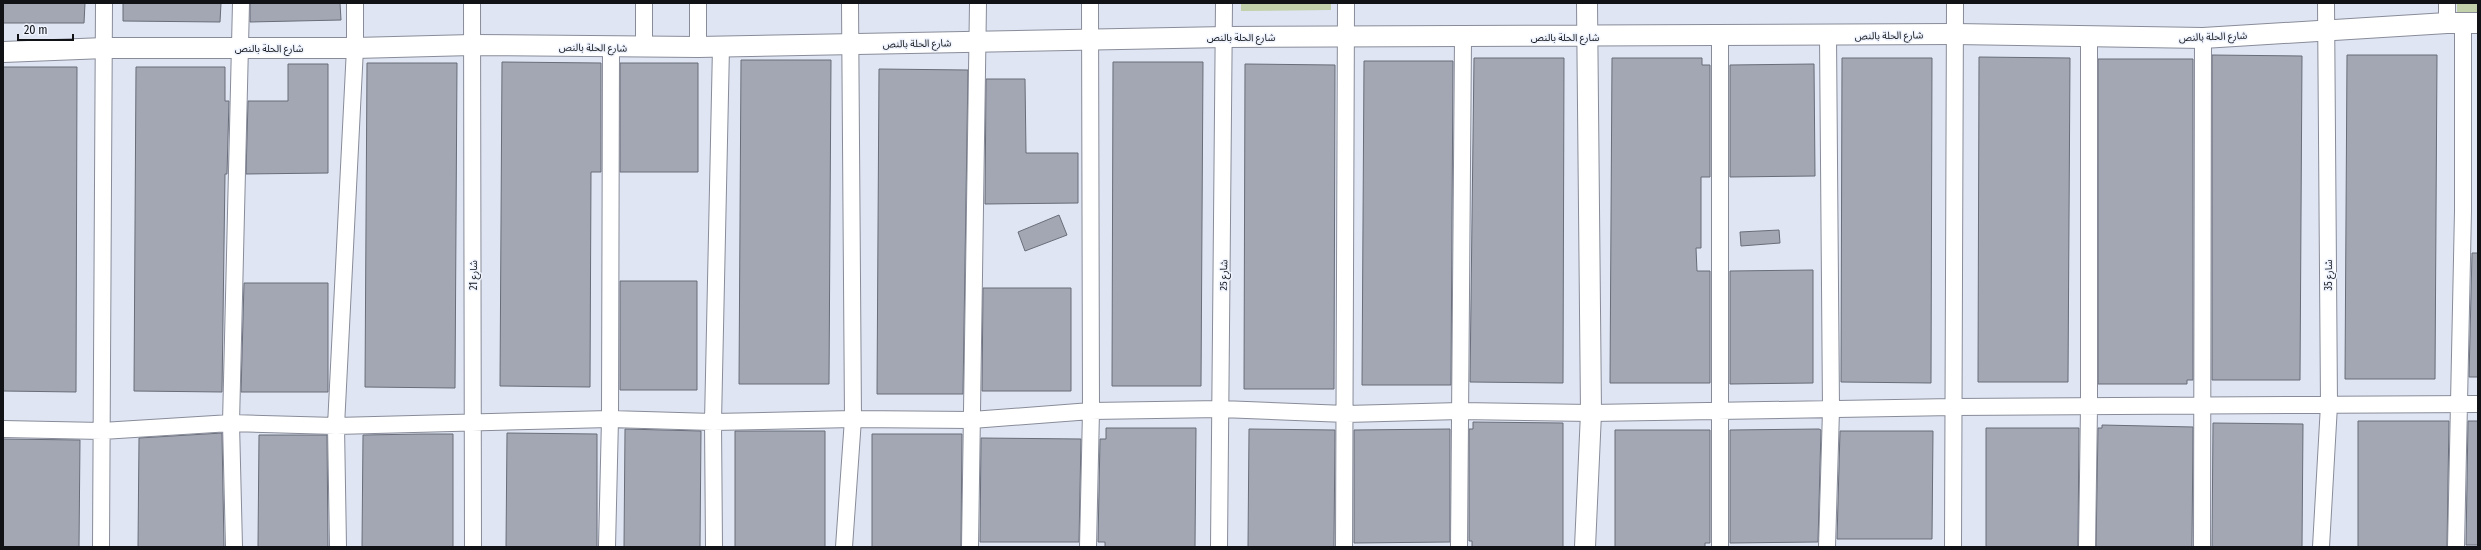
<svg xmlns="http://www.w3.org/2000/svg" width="2481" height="550" viewBox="0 0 2481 550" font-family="'Fira Sans Condensed','Noto Sans Arabic',sans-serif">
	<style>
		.green { fill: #c2d1a9 }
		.building { fill: #a2a7b3; stroke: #686d79 }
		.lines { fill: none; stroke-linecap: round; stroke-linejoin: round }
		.minor-casing { stroke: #888c99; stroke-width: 18 }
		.tertiary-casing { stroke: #888c99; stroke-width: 22 }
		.minor { stroke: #fff; stroke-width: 16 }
		.tertiary { stroke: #fff; stroke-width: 20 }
		.labels { text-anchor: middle; stroke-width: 3; stroke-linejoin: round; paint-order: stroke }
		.street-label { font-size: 10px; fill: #101216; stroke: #eef3fe }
	</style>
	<rect width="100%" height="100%" fill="#e0e5f3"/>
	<path class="green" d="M1241,3H1331V10L1241,11Z
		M2457,3H2478V13H2457Z"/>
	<path class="building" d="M3,3H85L84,23H3Z
		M123,3H221L220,22L123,21Z
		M250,3H340L341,20L250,22Z
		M2212,55L2302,56L2300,380H2212Z
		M2347,55H2437L2435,379H2345Z
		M1979,57L2070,58L2068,382H1978Z
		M1474,58H1564L1563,383L1470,382Z
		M1612,58H1702V65H1710V177H1701V248H1696L1697,271H1710V383H1610Z
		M1842,58H1932L1931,383L1841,382Z
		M2098,59H2193V380H2187V384H2098Z
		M741,60H831L829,384H739Z
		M1364,61H1453L1451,385H1362Z
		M502,62L601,63V172H591L590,387L500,386Z
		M1113,62H1203L1201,386H1112Z
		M367,63H457L455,388L365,387Z
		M620,63H698V172H620Z
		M288,64H328V173L246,174L248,101H288Z
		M1245,64L1335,65L1334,389H1244Z
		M1814,64L1815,176L1730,177V65Z
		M3,67H77L76,392L3,391Z
		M136,67H225V101H229L227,174H225L222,392L134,391Z
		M879,69L968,70L963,394H877Z
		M986,79H1025L1026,153H1078V203L985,204Z
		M1059,215L1067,235L1025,251L1018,232Z
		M1779,230L1780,243L1741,246L1740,232Z
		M2472,253H2478V377H2469Z
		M1813,270V383L1730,384V271Z
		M620,281H697V390H620Z
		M244,283H328V392H241Z
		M983,288H1071V391H982Z
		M2358,421H2449L2447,547H2358Z
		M2468,421H2478V545H2466Z
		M1473,422L1563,423V547H1472V541H1469V429H1473Z
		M2213,423L2303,424L2302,547H2212Z
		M2102,425L2193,427L2192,547H2096L2098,428H2102Z
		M1106,428H1196L1195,547H1105V542H1098L1100,439H1106Z
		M1986,428H2079L2078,547H1986Z
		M625,429L701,431L700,547H624Z
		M1249,429L1335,430L1334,547H1248Z
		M1450,429V542L1354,543V430Z
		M1819,429L1821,430L1818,542L1730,543V430Z
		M1615,430H1710V543H1705V547H1615Z
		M735,431H825V547H735Z
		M1840,431H1933L1932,539H1837Z
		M222,433L224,547H138L139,438Z
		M507,433L597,434V547H506Z
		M422,434H453V547H362L363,435Z
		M872,434H962L961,547H872Z
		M259,435H327L328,547H258Z
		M981,438L1081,439L1079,542H980Z
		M3,439L80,440L79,547H3Z"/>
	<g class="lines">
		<defs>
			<path id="minor" d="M472,3L473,547
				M2447,23V3
				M1720,37V547
				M644,47V3
				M698,47V3
				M3,429L102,431L231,423L336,426L610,419L713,422L853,419L972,420L1091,411L1221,409L1346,414L1460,411L1591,413L1954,407L2478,404
				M101,547L104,3
				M234,547L231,423L241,3
				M338,547L336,426L355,48V3
				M607,547L610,419L611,47
				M714,547L713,422L721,47
				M844,547L853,419L850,3
				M970,547L978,3
				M1088,547L1091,411L1090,3
				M1219,547L1224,3
				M1344,547L1346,3
				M1459,547L1463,38
				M1827,547L1831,410L1828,36
				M1953,547L1955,3
				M2087,547L2089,407V36
				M2202,547L2203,38
				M2321,547L2329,405L2326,3
				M2456,547L2463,211V23"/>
			<path id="tertiary" d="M3,52L105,48H355L472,45L698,47L1226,37L1955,34L2203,38L2447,23H2478
				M1585,547L1591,413L1587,3"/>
		</defs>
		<use href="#minor" class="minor-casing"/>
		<use href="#tertiary" class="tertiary-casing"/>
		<use href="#minor" class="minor"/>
		<use href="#tertiary" class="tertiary"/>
	</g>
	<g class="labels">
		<g class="street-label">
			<text transform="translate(1889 35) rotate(-1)" y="4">شارع الحلة بالنص</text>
			<text transform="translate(2213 36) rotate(-2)" y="4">شارع الحلة بالنص</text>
			<text x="1241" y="41">شارع الحلة بالنص</text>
			<text x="1565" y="41">شارع الحلة بالنص</text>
			<text transform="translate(917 43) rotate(-1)" y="4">شارع الحلة بالنص</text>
			<text transform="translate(593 47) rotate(1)" y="4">شارع الحلة بالنص</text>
			<text x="269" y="52">شارع الحلة بالنص</text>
			<text transform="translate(473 275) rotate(-90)" y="4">شارع 21</text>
			<text transform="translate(1223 275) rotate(-89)" y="4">شارع 25</text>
			<text transform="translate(2328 275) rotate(-90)" y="4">شارع 35</text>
		</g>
	</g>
	<rect width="2481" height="550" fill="none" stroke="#101216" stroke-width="8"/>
	<path d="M18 34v6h55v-6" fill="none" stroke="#101216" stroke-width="2"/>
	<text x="24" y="34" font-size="12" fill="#101216" stroke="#eef3fe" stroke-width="3" paint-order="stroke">20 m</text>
</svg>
